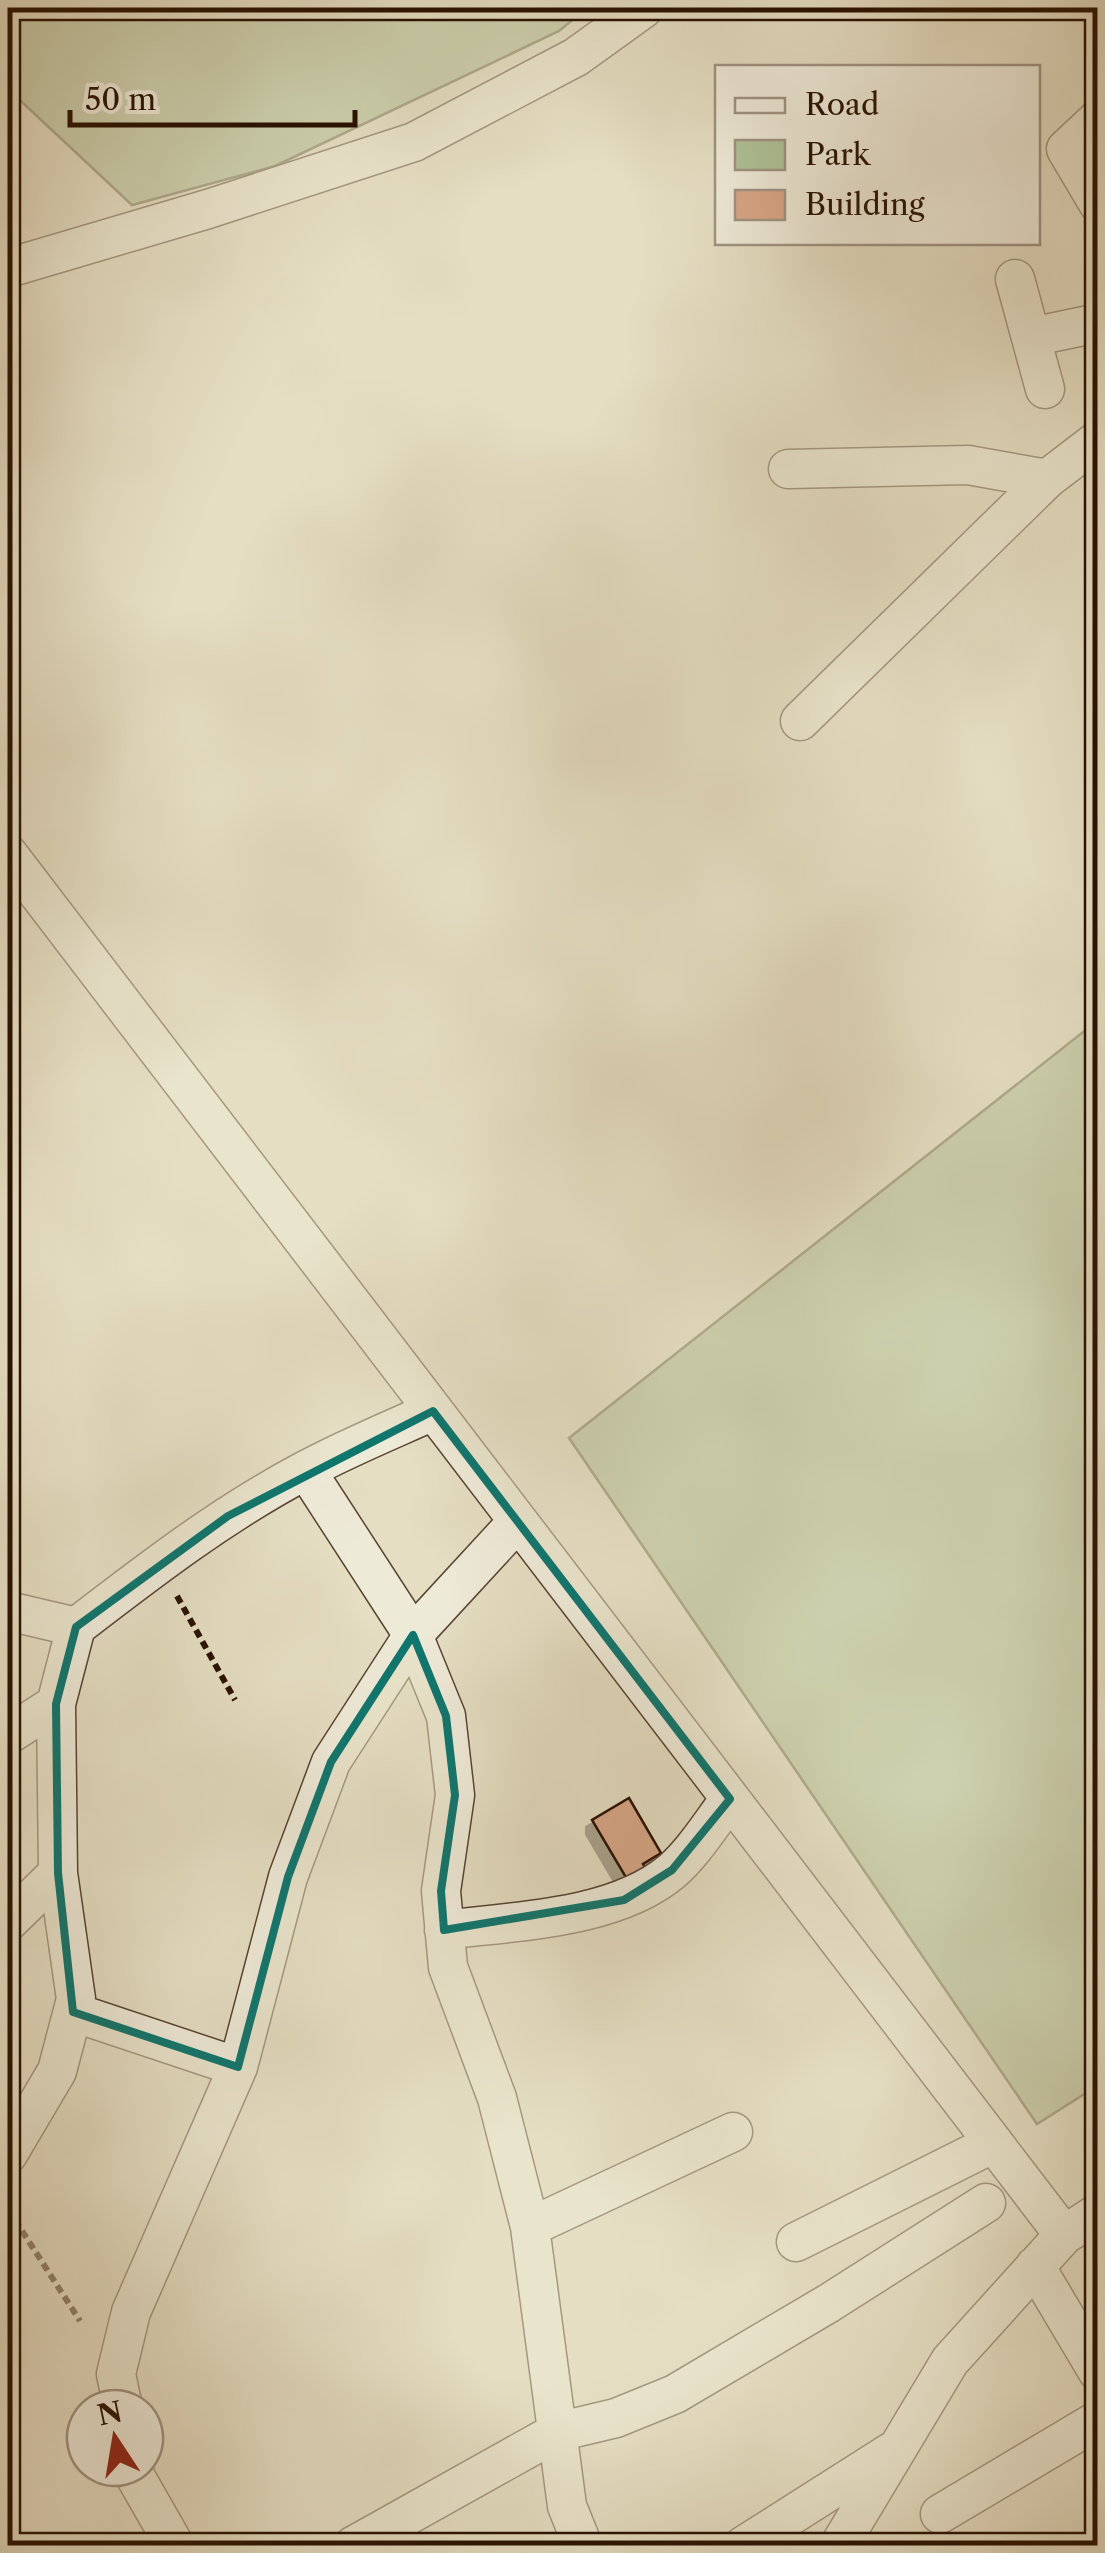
<svg xmlns="http://www.w3.org/2000/svg" width="1105" height="2553" viewBox="0 0 1105 2553" font-family="'Libre Caslon Text',serif">
	<style>
		.green { fill: #afc298; stroke: #6c6a4c; stroke-width: 2.5 }
		.building { fill: #d8a788; stroke: #281101; stroke-width: 2.5; filter: url(#shadow) }
		.lines { fill: none; stroke-linecap: round; stroke-linejoin: round }
		.minor-casing { stroke: #574432; stroke-width: 41 }
		.path { stroke: #281101; stroke-width: 6; stroke-dasharray: 8 5; stroke-linecap: butt }
		.minor { stroke: #eeead8; stroke-width: 38 }
		.marked { fill: none; stroke: #0f766e; stroke-width: 8; stroke-linejoin: round }
	</style>
	<defs>
		<filter id="shadow"><feDropShadow dx="-9" dy="9" stdDeviation="0" flood-color="#0004"/></filter>
	</defs>
	<rect width="100%" height="100%" fill="#e5dec3"/>
	<filter id="stains"><feTurbulence type="fractalNoise" baseFrequency=".002" numOctaves="4"/><feColorMatrix values="0 0 0 0 .2 0 0 0 0 .09 0 0 0 0 .02 0 0 0 .5 -.17"/></filter>
	<radialGradient id="worn" r=".72"><stop offset=".6" stop-color="#630" stop-opacity="0"/><stop offset="1" stop-color="#630" stop-opacity=".3"/></radialGradient>
	<path class="green" d="M8,8H587L559,31L275,166L132,205L8,89Z
		M1097,1021V2086L1037,2124L569,1438Z"/>
	<path class="building" d="M629,1798L661,1853L643,1864L652,1880L634,1891L592,1820Z"/>
	<g class="lines">
		<defs>
			<path id="minor" d="M1098,119L1066,149L1098,203
				M8,268L208,209L414,142L576,57L644,8
				M1015,279L1045,389
				M1031,337L1098,323
				M788,469L968,465L1047,479
				M800,721L1047,479L1098,440
				M8,854L1064,2235L1098,2213
				M306,1470L413,1635L446,1716L455,1795L441,1891L448,1967L497,2098L530,2227L567,2506L583,2546
				M8,1611L76,1627C150,1570 224,1513 306,1470C347,1448 391,1430 433,1411
				M8,1735L56,1704L76,1627
				M8,1922L58,1873
				M444,1930C516,1921 615,1919 672,1871C694,1852 712,1822 730,1799
				M73,2012L238,2067
				M8,2154L57,2071L76,1999L58,1873L56,1704
				M530,2227L733,2132
				M796,2242L994,2143
				M1035,2266L1098,2372
				M123,2408L116,2374L131,2312L238,2067L288,1877L331,1762L413,1635L518,1521
				M134,2468L135,2476L175,2546
				M940,2514L1098,2420
				M353,2546L557,2432L616,2418L675,2394L829,2303L986,2203
				M743,2546L891,2452
				M839,2546L950,2361L1064,2235"/>
		</defs>
		<use href="#minor" class="minor-casing"/>
		<path class="path" d="M177,1596L235,1700
			M8,2209L80,2321"/>
		<use href="#minor" class="minor"/>
	</g>
	<path d="M0 0H1105V2553H0ZM433,1411L730,1799L672,1870L624,1900L444,1930L441,1891L455,1795L446,1716L413,1635L331,1762L288,1877L238,2067L73,2012L58,1873L56,1704L76,1627L228,1516Z" fill="#e5dec3" fill-opacity=".55" fill-rule="evenodd"/>
	<path class="marked" d="M433,1411L730,1799L672,1870L624,1900L444,1930L441,1891L455,1795L446,1716L413,1635L331,1762L288,1877L238,2067L73,2012L58,1873L56,1704L76,1627L228,1516Z"/>
	<rect width="1105" height="2553" fill="none" stroke="#e5dec3" stroke-width="40"/>
	<rect x="10" y="10" width="1085" height="2533" fill="none" stroke="#281101" stroke-width="5"/>
	<rect x="20" y="20" width="1065" height="2513" fill="none" stroke="#281101" stroke-width="2.5"/>
	<rect x="715" y="65" width="325" height="180" fill="#eeead8" stroke="#9f9382" stroke-width="2.5"/>
	<rect x="735" y="98" width="50" height="15" fill="#eeead8" stroke="#9f9382" stroke-width="2.5"/>
	<text x="805" y="115" font-size="30" fill="#281101">Road</text>
	<rect x="735" y="140" width="50" height="30" fill="#afc298" stroke="#9f9382" stroke-width="2.5"/>
	<text x="805" y="165" font-size="30" fill="#281101">Park</text>
	<rect x="735" y="190" width="50" height="30" fill="#d8a788" stroke="#9f9382" stroke-width="2.5"/>
	<text x="805" y="215" font-size="30" fill="#281101">Building</text>
	<g transform="translate(115 2438) rotate(348)"><circle r="48" fill="#eeead8" stroke="#9f9382" stroke-width="2.5"/>
	<path d="M0-8L18 38L0 25L-18 38Z" fill="#8f2418"/>
	<text y="-15" font-size="28" font-weight="bold" text-anchor="middle" fill="#281101">N</text>
	</g>
	<path d="M70 110v15h285v-15" fill="none" stroke="#281101" stroke-width="5"/>
	<text x="85" y="110" font-size="30" fill="#281101" stroke="#eeead8" stroke-width="8" paint-order="stroke">50 m</text>
	<rect width="100%" height="100%" filter="url(#stains)"/>
	<rect width="100%" height="100%" fill="url(#worn)"/>
</svg>
